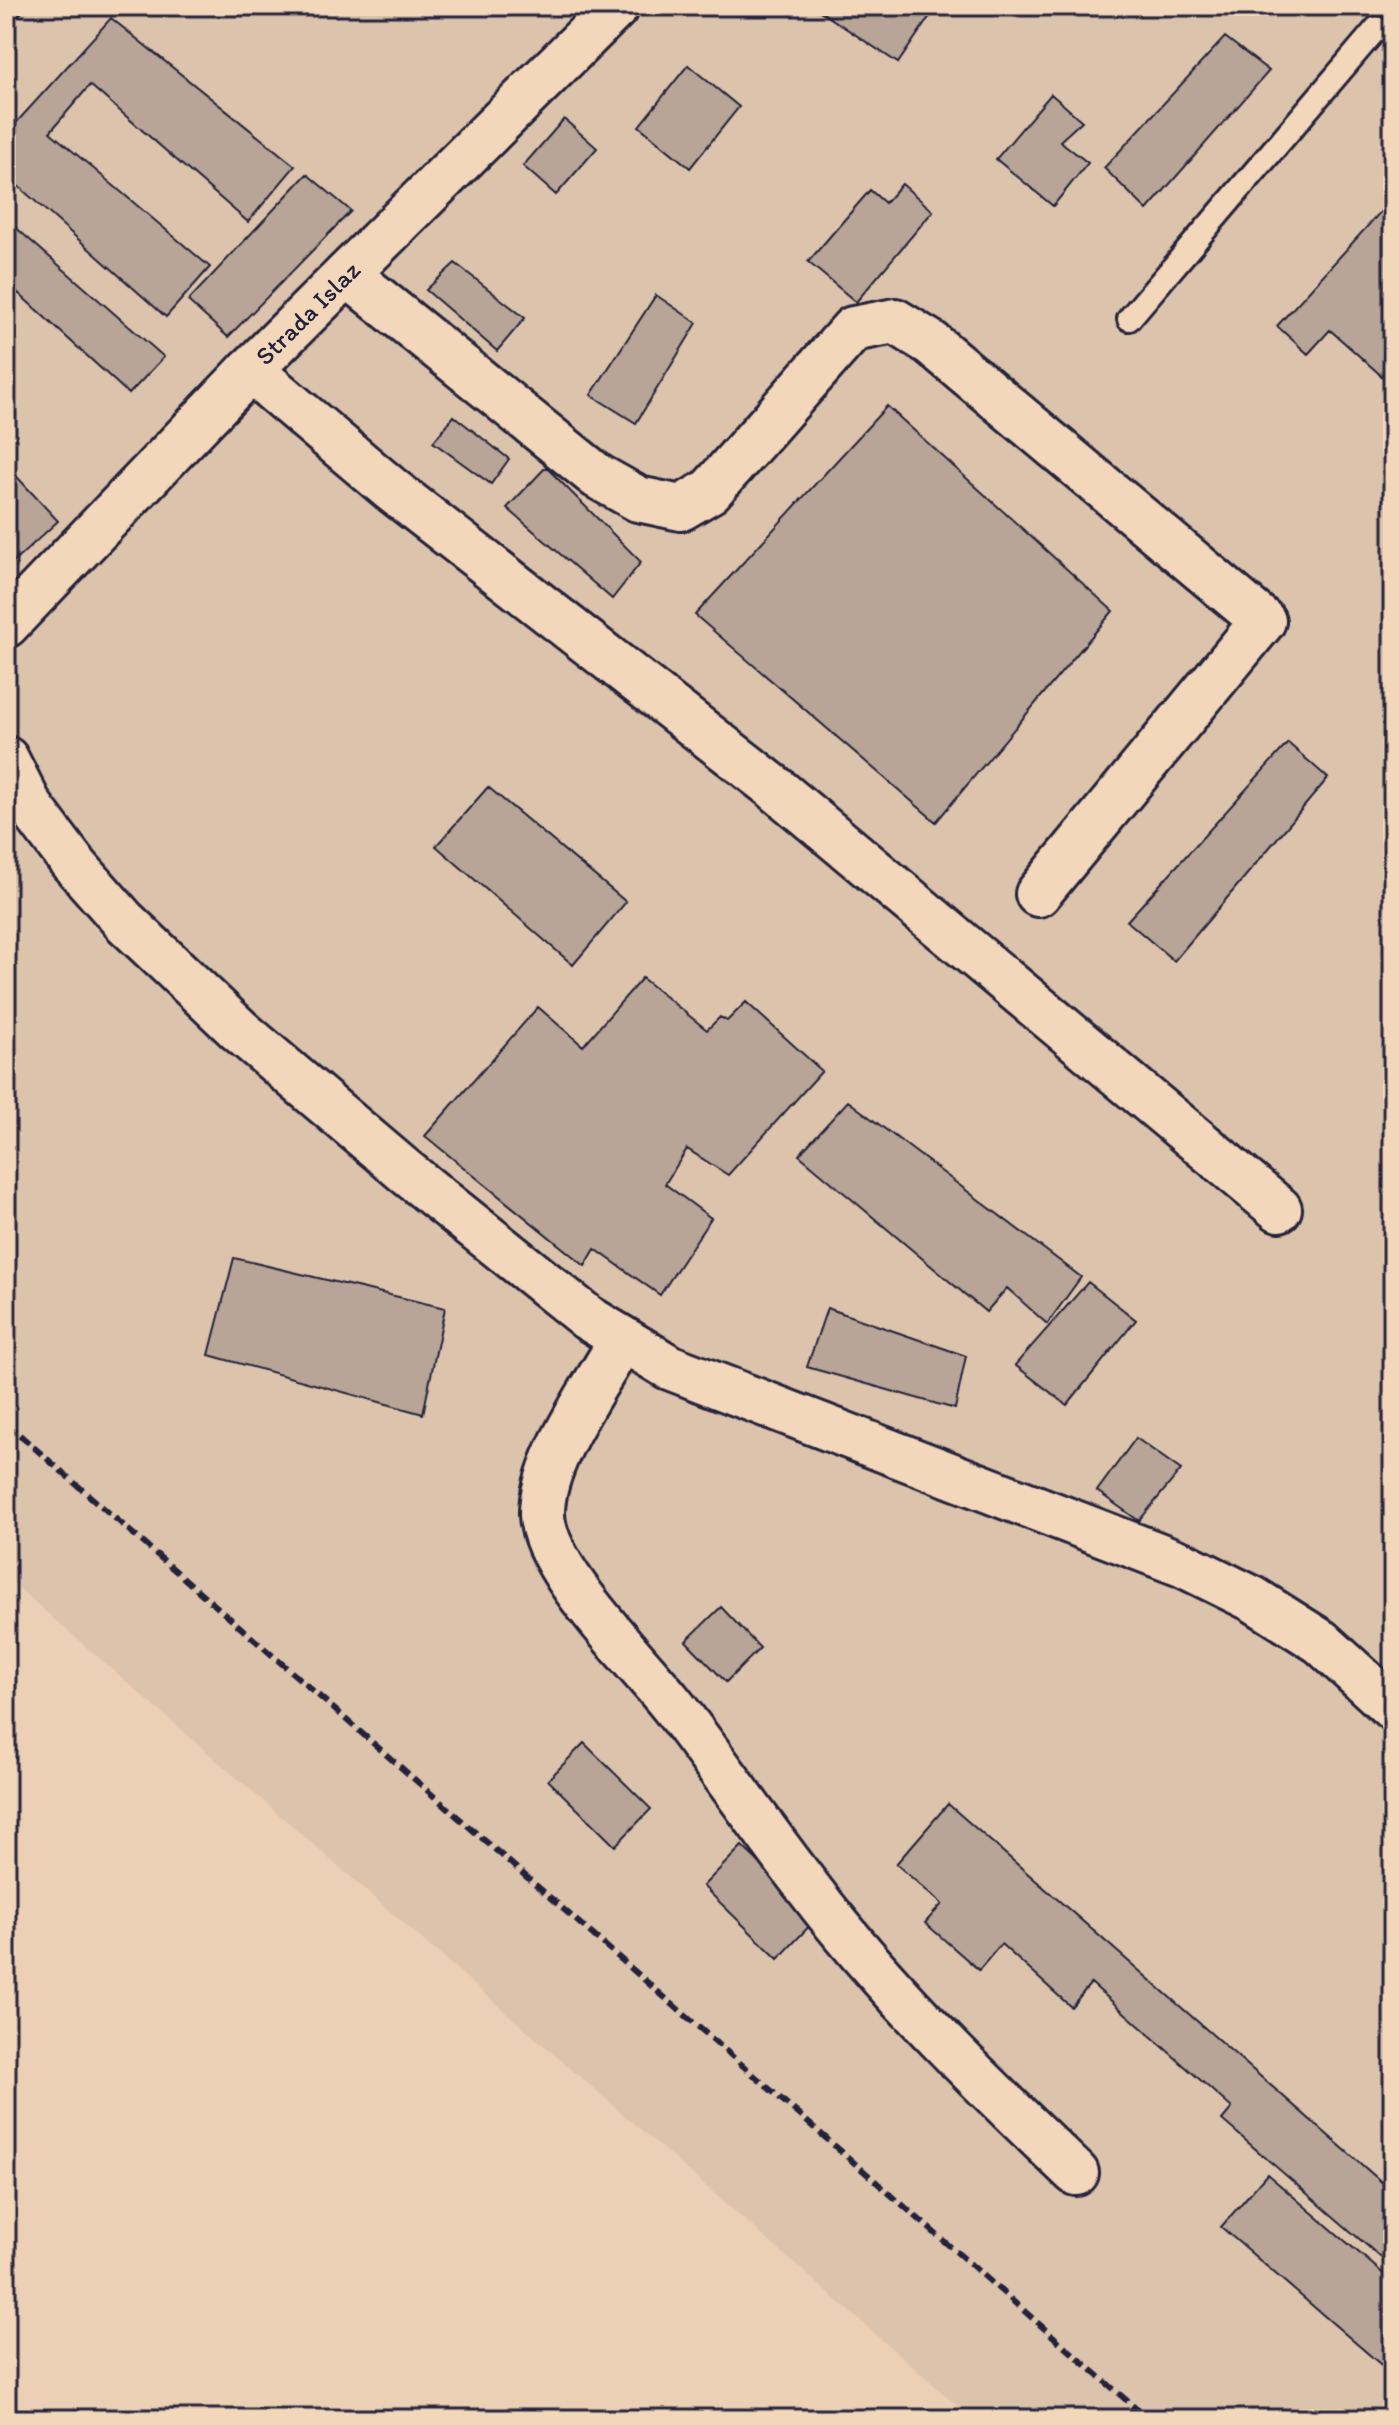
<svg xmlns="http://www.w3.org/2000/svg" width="1399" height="2425" viewBox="0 0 1399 2425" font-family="Itim,sans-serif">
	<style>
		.built { fill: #dcc3ac }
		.building { fill: #b8a597; stroke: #22223b; stroke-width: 2 }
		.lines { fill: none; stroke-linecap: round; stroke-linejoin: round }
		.service-casing { stroke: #22223b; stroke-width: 28 }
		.minor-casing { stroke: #22223b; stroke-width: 50 }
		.service { stroke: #f3d7ba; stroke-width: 22 }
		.minor { stroke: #f3d7ba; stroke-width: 44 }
		.rail { stroke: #22223b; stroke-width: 6; stroke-dasharray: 12 6; stroke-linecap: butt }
		.labels { text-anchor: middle; stroke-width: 6; stroke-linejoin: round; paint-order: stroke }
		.street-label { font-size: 26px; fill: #22223b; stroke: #f3d7ba }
	</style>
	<rect width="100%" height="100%" fill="#ebd0b5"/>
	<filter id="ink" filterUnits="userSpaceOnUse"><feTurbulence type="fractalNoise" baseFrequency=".0125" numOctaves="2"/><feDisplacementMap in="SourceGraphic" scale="16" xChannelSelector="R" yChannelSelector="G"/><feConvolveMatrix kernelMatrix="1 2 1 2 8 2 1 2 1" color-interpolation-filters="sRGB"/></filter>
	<g filter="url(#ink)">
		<path class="built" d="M6,6H1393V2419H973L6,1577Z"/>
		<path class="building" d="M6,6H27L16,19Z
			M824,6H928L934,10L898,63L820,11Z
			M111,18L295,166L248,222L90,85L50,132L210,267L166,317L8,177L6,179V134Z
			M1225,37L1269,71L1147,210L1104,168Z
			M688,65L739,107L690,168L639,126Z
			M1051,94L1082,121L1060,141L1088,163L1053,206L996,159Z
			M564,119L597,148L556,195L523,166Z
			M307,174L351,211L228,337L188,301Z
			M902,184L933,211L856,302L808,262L870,190L885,203Z
			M1393,198V386L1330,330L1308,354L1277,326Z
			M6,219L164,357L129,394L6,282Z
			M455,263L525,318L497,351L426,290Z
			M656,295L697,323L636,423L591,395Z
			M887,406L1113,611L936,822L695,615Z
			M454,416L509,459L491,484L433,442Z
			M6,465L58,521L6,569Z
			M546,467L641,562L612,599L507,508Z
			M1288,743L1328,778L1174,961L1127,921Z
			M488,787L626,902L573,965L436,846Z
			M642,978L707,1030L720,1017L727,1021L746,1002L822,1071L728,1175L687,1149L665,1184L711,1218L660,1295L595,1249L585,1266L425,1136L538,1007L583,1046Z
			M848,1101L1081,1277L1047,1324L1007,1288L986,1312L799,1155Z
			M234,1258L445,1308L423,1414L209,1355Z
			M1088,1282L1136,1320L1067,1405L1015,1365Z
			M827,1308L966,1356L955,1409L807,1367Z
			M1136,1438L1181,1470L1139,1521L1097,1491Z
			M721,1607L760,1648L726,1682L686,1641Z
			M584,1743L651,1809L615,1846L548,1780Z
			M948,1804L1393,2192V2268L1222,2120L1232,2108L1091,1983L1071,2007L1001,1944L979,1970L925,1923L942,1904L896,1864Z
			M742,1846L817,1918L778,1959L703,1886Z
			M1267,2174L1393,2282V2375L1221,2227Z"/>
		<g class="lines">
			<defs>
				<path id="service" d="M1129,319L1377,28"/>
				<g id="minor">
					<path d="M347,274L597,476L638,499L681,508L710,491L853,329L895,321L931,343L1263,621L1038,894"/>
					<path d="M250,370L392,490L775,788L1279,1209"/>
					<path id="s1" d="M6,625L250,370L617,6"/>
					<path d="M6,759L30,806L72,862L124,921L239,1030L406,1172L588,1318L669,1367L1184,1565L1253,1599L1321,1642L1393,1708"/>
					<path d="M622,1339C596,1387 542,1458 542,1513C542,1568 638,1661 673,1706C731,1781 784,1861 844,1933C915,2019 996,2096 1076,2173"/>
				</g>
			</defs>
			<use href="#service" class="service-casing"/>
			<use href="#minor" class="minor-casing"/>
			<use href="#service" class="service"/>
			<use href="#minor" class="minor"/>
			<path class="rail" d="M6,1423L1148,2419"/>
		</g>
	</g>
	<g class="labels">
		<g class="street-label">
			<text dy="9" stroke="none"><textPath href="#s1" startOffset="434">Strada Islaz</textPath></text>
		</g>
	</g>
	<rect width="1399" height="2425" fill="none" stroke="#f3d7ba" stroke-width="32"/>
	<rect x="16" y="16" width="1367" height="2393" fill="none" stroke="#22223b" stroke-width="3" filter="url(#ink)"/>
</svg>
